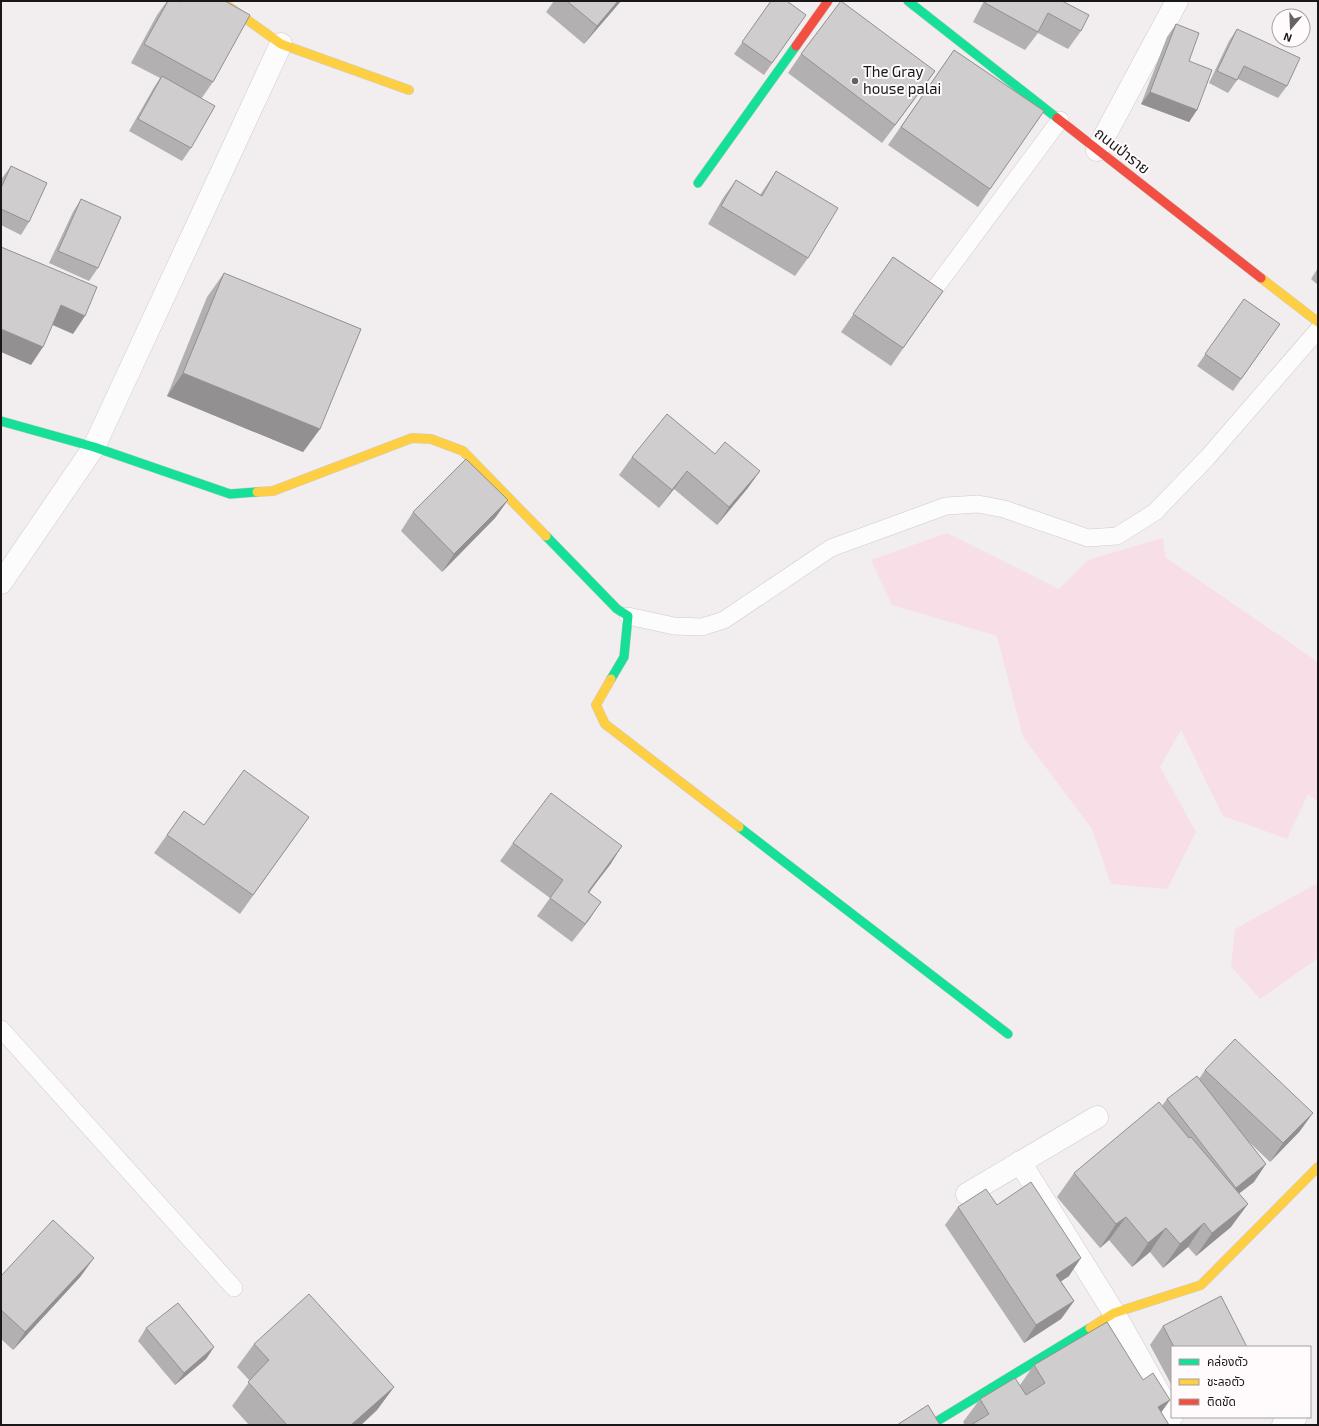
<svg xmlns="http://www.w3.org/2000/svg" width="1319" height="1426" viewBox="0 0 1319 1426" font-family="'Exo 2','Noto Sans Thai',sans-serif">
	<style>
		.green { fill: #f7dee7 }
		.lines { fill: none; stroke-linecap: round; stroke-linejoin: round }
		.lane-casing { stroke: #cecbcc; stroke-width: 18 }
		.street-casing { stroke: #cecbcc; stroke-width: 23 }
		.fast-casing { stroke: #cecbcc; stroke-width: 10 }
		.slow-casing { stroke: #cecbcc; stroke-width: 10 }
		.jam-casing { stroke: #cecbcc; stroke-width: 10 }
		.lane { stroke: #fdfcfd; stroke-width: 17 }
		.street { stroke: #fdfcfd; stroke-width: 22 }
		.fast { stroke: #16e098; stroke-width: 9 }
		.slow { stroke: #ffcf43; stroke-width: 9 }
		.jam { stroke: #f24e42; stroke-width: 9 }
		.wall { fill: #b3b0b1 }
		.shaded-wall { fill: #929090 }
		.building { fill: #d0cdce; stroke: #929090 }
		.poi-dot { fill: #656264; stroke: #fffbfc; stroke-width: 1.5 }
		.labels { text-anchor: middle; stroke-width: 4; stroke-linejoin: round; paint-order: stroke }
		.poi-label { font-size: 15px; fill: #191718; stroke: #fffbfc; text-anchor: start }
		.street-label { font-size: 15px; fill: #191718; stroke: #fffbfc }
	</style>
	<rect width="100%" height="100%" fill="#f2eef0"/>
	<path class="green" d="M947,533L1059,589L1088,560L1163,538L1165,557L1318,662V802L1308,794L1287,839L1223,816L1181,730L1160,767L1196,832L1167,889L1111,884L1092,829L1023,737L997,636L892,605L871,560Z
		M1318,883V958L1260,999L1231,966L1235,929Z"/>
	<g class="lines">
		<defs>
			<path id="lane" d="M930,295L1060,120
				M628,616L674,626L702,627L724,620L831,548L946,506L978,504L1004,509L1088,538L1117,536L1155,512L1207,458L1318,330
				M1,1029L234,1288"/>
			<path id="street" d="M1097,150L1177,1
				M1,583L94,447L281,44
				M1020,1162L1114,1313L1172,1416
				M967,1194L1097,1117
				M1283,1425L1296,1417"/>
			<path id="fast" d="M908,1L1057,118
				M698,183L796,46
				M1,421L94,447L230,494L257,492
				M546,536L617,609L628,616L624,657L611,679
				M739,827L1008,1034
				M939,1420L1090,1328"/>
			<path id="slow" d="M221,1L281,44L409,90
				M1261,278L1318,322
				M257,492L273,491L412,438L431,439L463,451L546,536
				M611,679L596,705L605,724L739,827
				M1090,1328L1114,1313L1201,1285L1318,1167"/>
			<path id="jam" d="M796,46L828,1
				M1057,118L1261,278"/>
		</defs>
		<use href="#lane" class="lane-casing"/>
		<use href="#street" class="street-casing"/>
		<use href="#fast" class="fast-casing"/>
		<use href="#slow" class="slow-casing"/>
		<use href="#jam" class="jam-casing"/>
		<use href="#lane" class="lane"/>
		<use href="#street" class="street"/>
		<use href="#fast" class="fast"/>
		<use href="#slow" class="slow"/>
		<use href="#jam" class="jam"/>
	</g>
	<path class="wall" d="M167,1H225L213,82L201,99L191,148L182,161L129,131L153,89L160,78L131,63L157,15Z
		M554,1H621L584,44L546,12Z
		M771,1L806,15L764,75L734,54Z
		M984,1H1062L1081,31L1068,49L1038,33L1025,50L973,22Z
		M1176,24L1189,61L1197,110L1189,122L1141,104L1167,37Z
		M1237,29L1287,86L1278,98L1238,79L1228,93L1209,83L1229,41Z
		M954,50L1044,111L978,207L888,145Z
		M801,54L935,71L922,89L882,143L788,73Z
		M11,166L29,222L21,235L1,225V181L2,178Z
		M776,171L808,258L795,276L708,224L723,198L736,180L760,195Z
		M81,199L98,268L89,281L49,263L73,212Z
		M893,257L943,291L891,366L841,332Z
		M1318,268V285L1311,279Z
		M224,273L320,429L303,452L167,396L207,297Z
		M1244,299L1280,324L1233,391L1197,366Z
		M715,454L760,471L747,489L717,525L674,489L659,508L619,475L632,457Z
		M508,500L495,518L442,572L401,531L413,512Z
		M184,811L204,825L309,817L240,914L154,853Z
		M513,843L622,846L589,893L601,902L572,942L537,916L550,898L500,861Z
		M1205,1070L1300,1131L1270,1162L1249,1142L1254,1182L1239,1193L1231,1227L1196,1256L1188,1247L1163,1268L1150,1252L1132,1267L1109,1240L1100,1248L1057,1197L1074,1173L1162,1106L1167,1099L1199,1079Z
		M997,1205L1069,1276L1061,1281L1074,1301L1061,1319L1024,1343L945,1225L958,1207Z
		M1,1276H81L13,1350L1,1339Z
		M1163,1326L1247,1347H1172V1386L1150,1345Z
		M146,1328L214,1347L206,1359L175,1385L138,1341Z
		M254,1344L394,1387L377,1410L361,1425H249L232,1406L250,1381L237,1367Z
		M1034,1365L1143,1380L1170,1400L1161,1412L1169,1425H965L963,1422L980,1399L1020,1385Z"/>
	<path class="shaded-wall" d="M618,1H621L584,44L597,26Z
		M935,71L922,89L882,143L895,125Z
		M1150,92L1197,110L1189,122L1141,104Z
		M61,305L85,316L73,334L48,323Z
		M1,329L43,347L31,365L1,352Z
		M183,373L320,429L303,452L167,396Z
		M687,471L674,489L659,508L672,490Z
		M760,471L747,489L717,525L729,507Z
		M508,500L495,518L442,572L454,554Z
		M622,846L610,865L575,910L588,892Z
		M601,902L589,920L572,942L585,924Z
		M1313,1113L1300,1131L1270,1162L1283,1143Z
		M1266,1164L1254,1182L1223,1206L1236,1188Z
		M1248,1204L1231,1227L1196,1256L1212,1233Z
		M1126,1217L1109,1240L1100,1248L1116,1224Z
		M1204,1223L1188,1247L1163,1268L1180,1244Z
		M1166,1228L1150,1252L1132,1267L1148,1243Z
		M94,1258L81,1276L13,1350L25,1332Z
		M1081,1258L1069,1276L1044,1293L1056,1275Z
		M1074,1301L1061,1319L1024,1343L1036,1325Z
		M214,1347L206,1359L175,1385L184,1373Z
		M394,1387L377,1410L361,1425H351Z
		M1170,1400L1153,1424L1158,1407Z"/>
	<path class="building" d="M168,1H178L180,2L181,1H225L250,15L213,82L144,44Z
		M567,1H618L597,26Z
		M771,1H787L806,15L772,63L742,42Z
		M841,1L935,71L895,125L801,54Z
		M987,1H1062L1089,15L1081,31L1048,13L1038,32L985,3Z
		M1176,24L1199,33L1189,61L1212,70L1197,110L1150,92Z
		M1237,29L1300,58L1287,86L1244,66L1237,80L1217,71Z
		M954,50L1044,111L990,189L901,127Z
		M162,76L215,106L191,148L138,119Z
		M11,166L47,183L29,222L1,209V188Z
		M776,171L838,208L808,258L721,206L736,180L762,196Z
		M81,199L121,217L98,268L58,251Z
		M1,247L97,287L85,316L61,305L43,347L1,329Z
		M893,257L943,291L903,348L853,314Z
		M224,273L361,329L320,429L183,373Z
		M1244,299L1280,324L1241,379L1205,354Z
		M667,414L715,454L725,442L760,471L729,507L687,471L672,490L632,457Z
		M466,459L508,500L454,554L413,512Z
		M244,770L309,817L253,895L167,835L184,811L204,825Z
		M551,793L622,846L588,892L601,902L585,924L550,898L563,880L513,843Z
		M1235,1039L1313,1113L1283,1143L1205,1070Z
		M1197,1076L1266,1164L1236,1188L1167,1099Z
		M1159,1102L1189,1138L1191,1137L1248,1204L1212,1233L1204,1223L1180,1244L1166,1228L1148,1243L1126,1217L1116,1224L1074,1173Z
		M1031,1182L1081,1258L1056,1275L1074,1301L1036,1325L958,1207L986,1189L997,1205Z
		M53,1220L94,1258L25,1332L1,1310V1276Z
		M309,1294L394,1387L351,1425H308L307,1424L305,1425H287L248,1382L269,1360L254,1344Z
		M1221,1296L1247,1347H1174L1163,1326Z
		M178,1303L214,1347L184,1373L146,1328Z
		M1107,1322L1143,1380L1153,1373L1170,1400L1158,1407L1169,1425H971L989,1414L980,1399L1015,1378L1026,1395L1045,1383L1034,1365Z
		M928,1405L940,1425H897Z"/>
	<circle class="poi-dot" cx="855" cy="81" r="4"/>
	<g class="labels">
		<g class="poi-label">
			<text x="863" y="77">The Gray<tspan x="863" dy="17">house palai</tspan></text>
		</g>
		<g class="street-label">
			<text transform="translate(1122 151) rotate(38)" y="5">ถนนป่าราย</text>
		</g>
	</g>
	<rect width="1319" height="1426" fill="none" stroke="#191718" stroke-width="4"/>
	<rect x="1171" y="1346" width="140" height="72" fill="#fffbfc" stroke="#a3a0a1"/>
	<rect x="1179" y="1359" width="20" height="6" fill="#16e098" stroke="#a3a0a1"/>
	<text x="1207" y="1366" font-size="12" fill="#191718">คล่องตัว</text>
	<rect x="1179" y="1379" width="20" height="6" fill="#ffcf43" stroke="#a3a0a1"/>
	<text x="1207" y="1386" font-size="12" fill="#191718">ชะลอตัว</text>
	<rect x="1179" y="1399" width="20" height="6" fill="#f24e42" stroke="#a3a0a1"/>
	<text x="1207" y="1406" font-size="12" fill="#191718">ติดขัด</text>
	<g transform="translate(1291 28) rotate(199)"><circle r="19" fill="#fffbfc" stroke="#a3a0a1"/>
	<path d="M0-3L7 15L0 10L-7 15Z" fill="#656264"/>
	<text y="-6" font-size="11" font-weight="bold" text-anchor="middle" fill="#191718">N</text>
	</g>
</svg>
